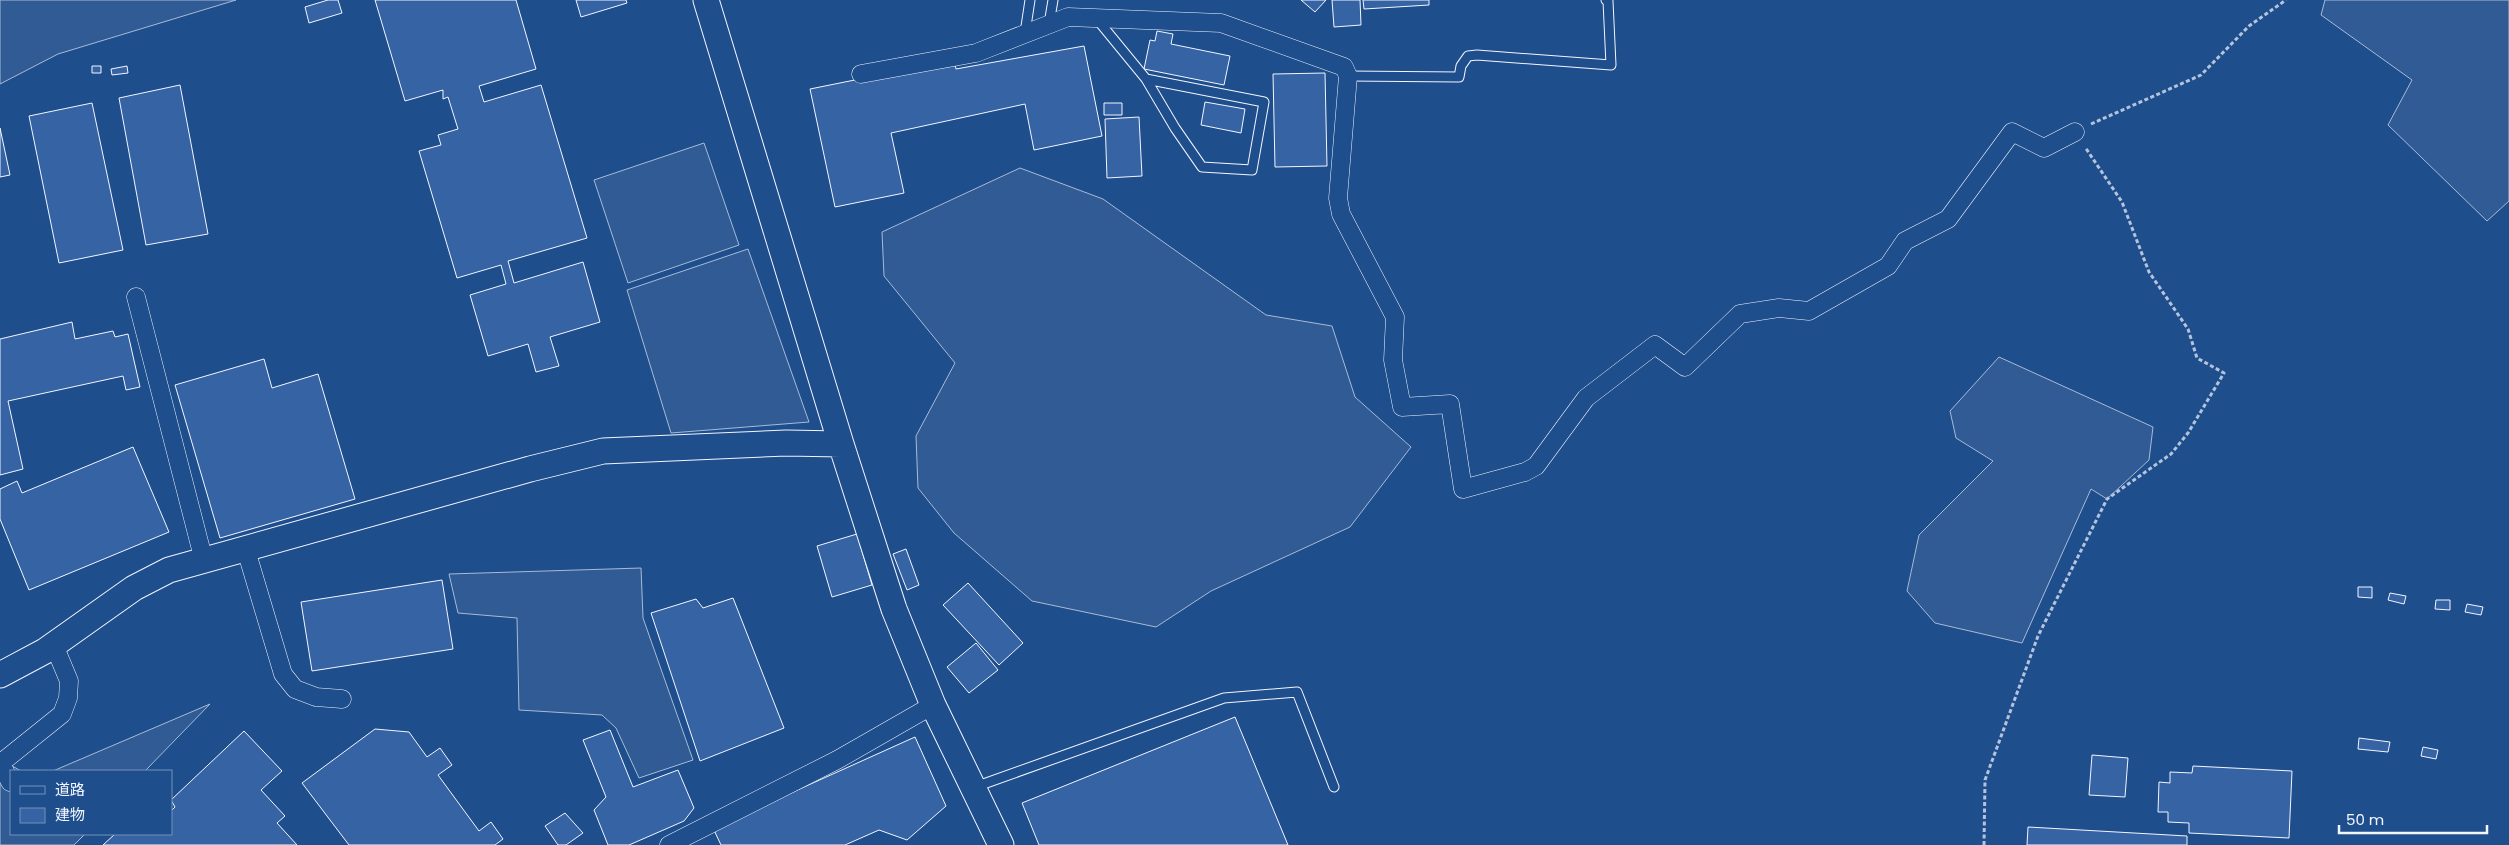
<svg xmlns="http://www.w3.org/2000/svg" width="2509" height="845" viewBox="0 0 2509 845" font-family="Poppins,'Noto Sans JP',sans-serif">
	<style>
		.built { fill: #305b95; stroke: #a8bbd7 }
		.building { fill: #3563a3; stroke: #f2f6ff }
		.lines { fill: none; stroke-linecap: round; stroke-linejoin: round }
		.lane-casing { stroke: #f2f6ff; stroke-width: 11 }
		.street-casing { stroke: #f2f6ff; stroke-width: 19 }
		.secondary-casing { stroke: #f2f6ff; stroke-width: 27 }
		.path { stroke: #b3c4dc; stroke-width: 3; stroke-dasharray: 4 2.5; stroke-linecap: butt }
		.lane { stroke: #1f4e8c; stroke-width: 9 }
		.street { stroke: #1f4e8c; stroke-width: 18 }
		.secondary { stroke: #1f4e8c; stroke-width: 25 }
	</style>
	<rect width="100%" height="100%" fill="#1f4e8c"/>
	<path class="built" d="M0,0H236L58,54L0,84Z
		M2325,0H2509V201L2487,221L2388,125L2412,80L2321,15Z
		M704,143L739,245L628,283L594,180Z
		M1020,168L1103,199L1266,315L1332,326L1355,397L1411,447L1350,527L1211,591L1156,627L1032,601L954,533L918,488L916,436L955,363L884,276L882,232Z
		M748,249L809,422L671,433L627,290Z
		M1999,357L2153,427L2149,460L2107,499L2091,489L2022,643L1935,623L1907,591L1919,535L1993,461L1956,438L1950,411Z
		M641,568L643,618L693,760L639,778L616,728L602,715L519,710L517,618L458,613L449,574Z
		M210,704L145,771H53Z
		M0,759L21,771H11V834H85L74,845H0Z"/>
	<path class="building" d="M328,0H338L342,13L309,23L305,7Z
		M375,0H516L536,69L479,86L484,102L541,85L587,238L508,261L514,283L583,262L600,322L550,337L559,366L536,372L528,344L488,356L470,295L506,284L501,265L457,278L419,151L441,145L438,135L458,129L448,97L443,99V90L405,101Z
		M576,0H626L627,3L581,17Z
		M1301,0H1326L1315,12Z
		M1332,0H1360L1361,25L1334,27Z
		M1363,0H1429V5L1364,9Z
		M1157,31L1173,34L1171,44L1230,56L1224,85L1144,69L1150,40L1155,41Z
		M1084,46L1102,136L1034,150L1025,104L891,133L904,193L835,207L810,89L954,60L956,69Z
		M92,66H101V73H92Z
		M127,66L128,73L112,75L111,69Z
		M1325,73L1327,166L1275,167L1273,74Z
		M180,85L208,234L146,245L119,98Z
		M1205,102L1245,109L1241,133L1201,125Z
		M92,103L123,250L59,263L29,116Z
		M1104,103H1122V115H1104Z
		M1139,117L1142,176L1107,178L1105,119Z
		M0,128L10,175L0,177Z
		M72,322L75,339L113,331L115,337L128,334L140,387L126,390L123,376L8,401L23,469L0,475V339Z
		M264,359L272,388L318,374L355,499L220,538L175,385Z
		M133,447L169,532L29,590L0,519V489L17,481L22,493Z
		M857,534L872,585L832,597L817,546Z
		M906,549L919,585L907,590L893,554Z
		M442,580L453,649L312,671L301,602Z
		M968,583L1023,643L999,665L943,605Z
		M2358,587H2372V598L2358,597Z
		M2390,593L2406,596L2404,604L2388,600Z
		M733,598L784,728L700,761L651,613L696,599L703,608Z
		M2436,600H2450V610L2435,609Z
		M2467,604L2483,607L2481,615L2465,612Z
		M976,643L998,670L969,693L947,667Z
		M1235,717L1288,845H1039L1022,803Z
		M375,729L409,732L427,757L440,748L452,765L438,775L479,831L491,822L503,839L495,845H349L302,783Z
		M610,730L633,787L678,770L694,808L684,821L629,845H608L594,810L606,797L583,740Z
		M244,731L282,771L261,790L285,816L277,823L297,845H103L115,834H171V811L175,807L171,800Z
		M915,737L946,806L907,840L879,830L845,845H721L713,828Z
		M2359,738L2390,742L2388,752L2358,749Z
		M2423,747L2438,750L2436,759L2421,756Z
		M2092,755L2128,758L2125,797L2089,795Z
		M2193,766L2292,771L2289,838L2189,833V823L2168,822V812H2158L2159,782L2170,783V772L2192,773Z
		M565,813L583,833L566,845H558L545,826Z
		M2028,827L2187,836V845H2027Z"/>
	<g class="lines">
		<defs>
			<path id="lane" d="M1096,18L1146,79L1175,128L1202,167L1252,170L1264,102L1146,79
				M1049,24L1053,0
				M1025,33L1030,0
				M1348,76L1459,77L1461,66L1468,56L1477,55L1611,65L1608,1L1606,0
				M975,787L1224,698L1297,692L1334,787"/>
			<path id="street" d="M861,74L976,53L1068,17L1221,23L1344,67L1348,76L1338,198L1341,214L1395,317L1393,360L1402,407L1450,404L1463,489L1525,472L1536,466L1586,398L1655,345L1685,367L1740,314L1779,308L1809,311L1888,266L1905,241L1948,219L2012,132L2044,148L2075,132
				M136,297L204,561
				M246,550L283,674L295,689L316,697L342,699
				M10,782L1,763L62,714L68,698L69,681L54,645
				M669,845L837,760L933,705"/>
			<path id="secondary" d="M706,0L841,444L894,609L933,705L1001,845
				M0,675L45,651L134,588L169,570L530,469L603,451L786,443L841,444"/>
		</defs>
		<use href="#lane" class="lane-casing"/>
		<use href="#street" class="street-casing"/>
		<use href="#secondary" class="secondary-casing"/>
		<path class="path" d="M2091,124L2201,75L2249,26L2286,0
			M1984,845L1985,780L2038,636L2107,499L2171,454L2188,433L2224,373L2197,358L2188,329L2149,272L2122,202L2085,147"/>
		<use href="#lane" class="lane"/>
		<use href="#street" class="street"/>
		<use href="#secondary" class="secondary"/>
	</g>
	<rect x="10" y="770" width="162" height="65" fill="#1f4e8c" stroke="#7391ba"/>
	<rect x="20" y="786" width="25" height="8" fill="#1f4e8c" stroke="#7391ba"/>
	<text x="55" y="795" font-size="15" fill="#f2f6ff">道路</text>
	<rect x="20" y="808" width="25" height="15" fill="#3563a3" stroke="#7391ba"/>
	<text x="55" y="820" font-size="15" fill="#f2f6ff">建物</text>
	<path d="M2339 825v8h148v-8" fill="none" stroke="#f2f6ff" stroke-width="2.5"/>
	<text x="2346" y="825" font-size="15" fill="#f2f6ff" stroke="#1f4e8c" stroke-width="4" paint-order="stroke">50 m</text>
</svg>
